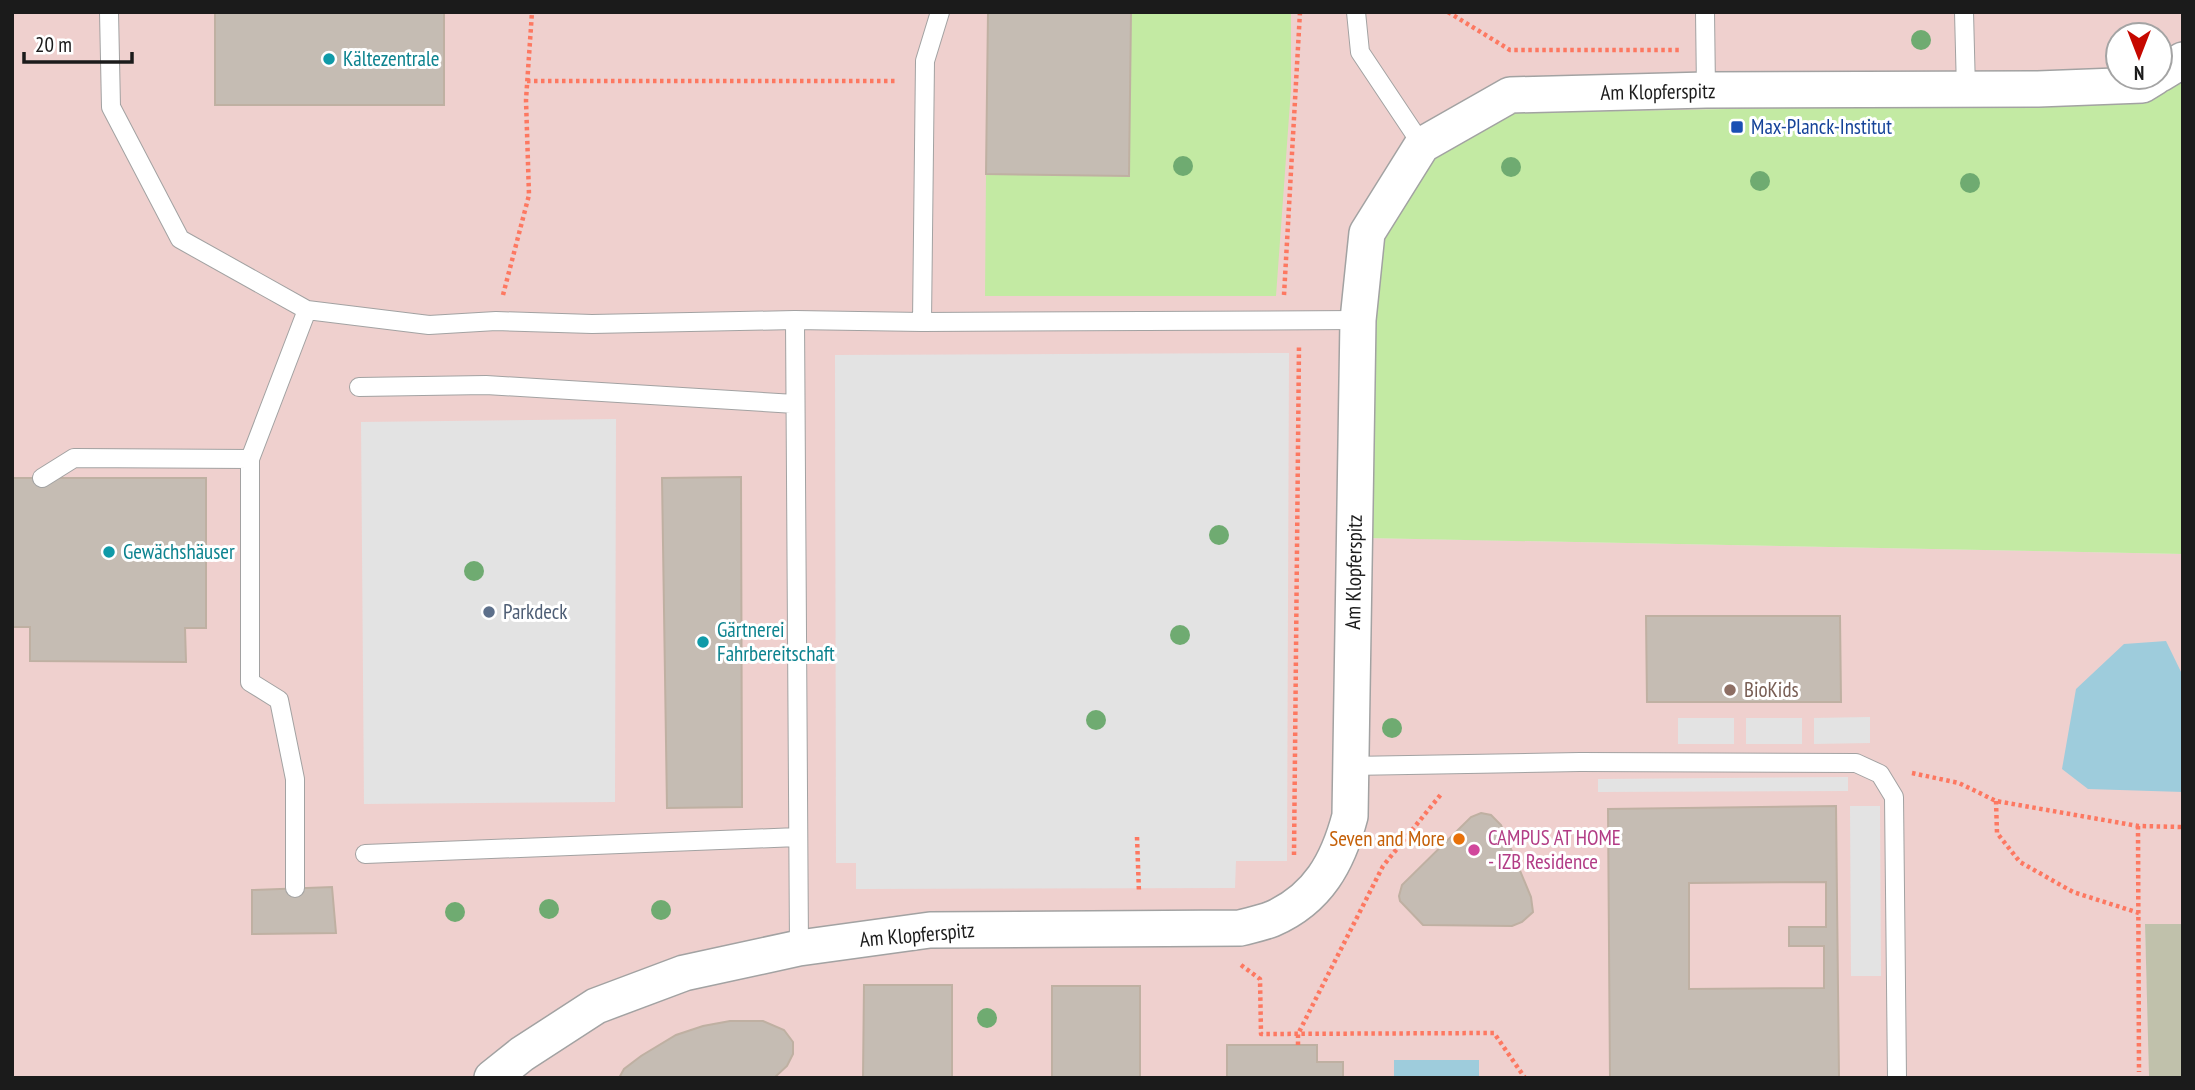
<svg xmlns="http://www.w3.org/2000/svg" width="2195" height="1090" viewBox="0 0 2195 1090" font-family="'PT Sans Narrow',sans-serif">
	<style>
		.commercial { fill: #efd0ce; fill-rule: evenodd }
		.construction { fill: #c0c1ab }
		.grass { fill: #c3eaa3 }
		.parking { fill: #e3e3e3 }
		.water { fill: #9eccdc }
		.building { fill: #c5bcb3; stroke: #bfb0a2; stroke-width: 2; fill-rule: evenodd }
		.lines { fill: none; stroke-linecap: round; stroke-linejoin: round }
		.service-casing { stroke: #a2a2a2; stroke-width: 20 }
		.minor-casing { stroke: #a2a2a2; stroke-width: 38 }
		.path { stroke: #fd7861; stroke-width: 4.5; stroke-dasharray: 3.5 3.5; stroke-linecap: butt }
		.service { stroke: #fff; stroke-width: 18 }
		.minor { stroke: #fff; stroke-width: 35 }
		.tree { fill: #6fab71 }
		.culture-dot { fill: #0f9aa8; stroke: #fff; stroke-width: 2.5 }
		.transit-dot { fill: #1a4fb4; stroke: #fff; stroke-width: 2.5 }
		.service-dot { fill: #5c6f8a; stroke: #fff; stroke-width: 2.5 }
		.education-dot { fill: #8d6e63; stroke: #fff; stroke-width: 2.5 }
		.food-dot { fill: #e8710a; stroke: #fff; stroke-width: 2.5 }
		.hotel-dot { fill: #d1479c; stroke: #fff; stroke-width: 2.5 }
		.labels { text-anchor: middle; stroke-width: 6; stroke-linejoin: round; paint-order: stroke }
		.culture-label { font-size: 21px; fill: #0d838f; stroke: #fff; text-anchor: start }
		.street-label { font-size: 21px; fill: #1b1b1b; stroke: #fff }
		.transit-label { font-size: 21px; fill: #164399; stroke: #fff; text-anchor: start }
		.service-label { font-size: 21px; fill: #4e5e75; stroke: #fff; text-anchor: start }
		.education-label { font-size: 21px; fill: #785e54; stroke: #fff; text-anchor: start }
		.hotel-label { font-size: 21px; fill: #b23c85; stroke: #fff; text-anchor: start }
		.food-label { font-size: 21px; fill: #c56008; stroke: #fff; text-anchor: end }
	</style>
	<rect width="100%" height="100%" fill="#ede9e0"/>
	<path class="commercial" d="M12,12H2183V77L2149,101L1506,113L1367,538L2183,554V924L2145,925L2150,1076L2160,1078H12ZM2118,35H2160V77H2118Z"/>
	<path class="construction" d="M2145,924H2183V1078L2149,1076Z"/>
	<path class="grass" d="M1131,12H1291V89L1276,296H985L986,174L1129,175Z
		M2183,77V554L1366,538L1378,238L1433,153L1506,113L2149,101Z"/>
	<path class="parking" d="M1289,353L1287,861H1236L1235,888L856,889V863H836L835,355Z
		M616,419L615,802L364,804L361,422Z
		M1870,717V743L1814,744V718Z
		M1678,718H1734V744H1678Z
		M1746,718H1802V744H1746Z
		M1848,777V791L1598,792V779Z
		M1850,806H1880L1881,976H1851Z"/>
	<path class="water" d="M2166,641L2183,676V792L2088,789L2062,769L2076,689L2124,644Z
		M1394,1060H1479V1078H1394Z"/>
	<path class="building" d="M215,12H444V105H215Z
		M988,12H1131L1129,176L986,174Z
		M741,477L742,807L667,808L662,478Z
		M12,478H206V628H185L186,662L30,661V627H12Z
		M1646,616H1840L1841,702H1647Z
		M1836,806L1839,1078H1610L1608,809ZM1826,882V927H1789V946H1824V988L1689,989V883Z
		M1481,813L1491,815L1501,825L1531,897L1533,912L1522,922L1512,926L1423,925L1400,901L1399,896L1402,885L1471,817Z
		M332,887L336,933L252,934V890Z
		M864,985H952V1078H863Z
		M1052,986H1140V1078H1052Z
		M730,1021H763L784,1030L793,1042V1054L787,1066L774,1078H619L624,1069L641,1056L676,1035L703,1026Z
		M1227,1045H1317V1062H1343V1078H1227Z"/>
	<g class="lines">
		<defs>
			<path id="service" d="M109,12L111,107L180,239L307,310L429,325L496,321L592,324L795,320L922,322L1358,320
				M1356,12L1360,52L1422,145
				M1705,12L1706,90
				M1964,12L1966,90
				M795,320L799,948
				M922,322L925,61L940,12
				M359,387L486,385L795,404
				M250,459V682L279,700L295,779V888
				M42,478L74,458L250,459L307,310
				M1350,766L1580,762L1856,763L1880,774L1894,797L1897,1078
				M365,854L798,837"/>
			<path id="minor" d="M2160,74L2183,60
				M492,1078L522,1054L596,1006L684,973L799,948L930,930L1240,928C1251,925 1262,923 1272,919C1318,899 1338,862 1350,816L1358,320L1367,233L1422,145L1510,95L1706,90L2038,89L2142,85L2155,77"/>
		</defs>
		<use href="#service" class="service-casing"/>
		<use href="#minor" class="minor-casing"/>
		<path class="path" d="M1448,12L1510,50H1680
			M527,81H897
			M503,295L529,195L526,100L532,12
			M1284,295L1300,12
			M1912,773L1959,783L1996,801L2138,826L2183,827
			M1996,801L1997,833L2020,862L2073,892L2139,913
			M2138,826L2139,1072
			M1137,837L1139,893
			M1294,855L1299,345
			M1241,965L1260,979L1261,1034L1494,1033L1525,1078
			M1298,1045V1034L1383,866L1442,793"/>
		<use href="#service" class="service"/>
		<use href="#minor" class="minor"/>
	</g>
	<g class="tree">
		<circle cx="1921" cy="40" r="10"/>
		<circle cx="1183" cy="166" r="10"/>
		<circle cx="1511" cy="167" r="10"/>
		<circle cx="1760" cy="181" r="10"/>
		<circle cx="1970" cy="183" r="10"/>
		<circle cx="1219" cy="535" r="10"/>
		<circle cx="474" cy="571" r="10"/>
		<circle cx="1180" cy="635" r="10"/>
		<circle cx="1096" cy="720" r="10"/>
		<circle cx="1392" cy="728" r="10"/>
		<circle cx="549" cy="909" r="10"/>
		<circle cx="661" cy="910" r="10"/>
		<circle cx="455" cy="912" r="10"/>
		<circle cx="987" cy="1018" r="10"/>
	</g>
	<g class="culture-dot">
		<circle cx="329" cy="59" r="7"/>
		<circle cx="109" cy="552" r="7"/>
		<circle cx="703" cy="642" r="7"/>
	</g>
	<rect class="transit-dot" x="1730" y="120" width="14" height="14" rx="3.5"/>
	<circle class="service-dot" cx="489" cy="612" r="7"/>
	<circle class="education-dot" cx="1730" cy="690" r="7"/>
	<circle class="food-dot" cx="1459" cy="839" r="7"/>
	<circle class="hotel-dot" cx="1474" cy="850" r="7"/>
	<g class="labels">
		<g class="culture-label">
			<text x="343" y="66">Kältezentrale</text>
			<text x="123" y="559">Gewächshäuser</text>
			<text x="717" y="637">Gärtnerei<tspan x="717" dy="24">Fahrbereitschaft</tspan></text>
		</g>
		<g class="street-label">
			<text transform="translate(1658 92) rotate(-1)" y="7">Am Klopferspitz</text>
			<text transform="translate(1354 572) rotate(-89)" y="7">Am Klopferspitz</text>
			<text transform="translate(917 935) rotate(-5)" y="7">Am Klopferspitz</text>
		</g>
		<g class="transit-label">
			<text x="1751" y="134">Max-Planck-Institut</text>
		</g>
		<g class="service-label">
			<text x="503" y="619">Parkdeck</text>
		</g>
		<g class="education-label">
			<text x="1744" y="697">BioKids</text>
		</g>
		<g class="hotel-label">
			<text x="1488" y="845">CAMPUS AT HOME<tspan x="1488" dy="24">- IZB Residence</tspan></text>
		</g>
		<g class="food-label">
			<text x="1445" y="846">Seven and More</text>
		</g>
	</g>
	<rect width="2195" height="1090" fill="none" stroke="#1b1b1b" stroke-width="28"/>
	<g transform="translate(2139 56) rotate(180)"><circle r="33" fill="#ffffff" stroke="#a4a4a4" stroke-width="2"/>
	<path d="M0-5L12 26L0 18L-12 26Z" fill="#c60800"/>
	<text y="-10" font-size="19" font-weight="bold" text-anchor="middle" fill="#1b1b1b">N</text>
	</g>
	<path d="M24 52v10h108v-10" fill="none" stroke="#1b1b1b" stroke-width="3.5"/>
	<text x="35" y="52" font-size="21" fill="#1b1b1b" stroke="#ffffff" stroke-width="5" paint-order="stroke">20 m</text>
</svg>
